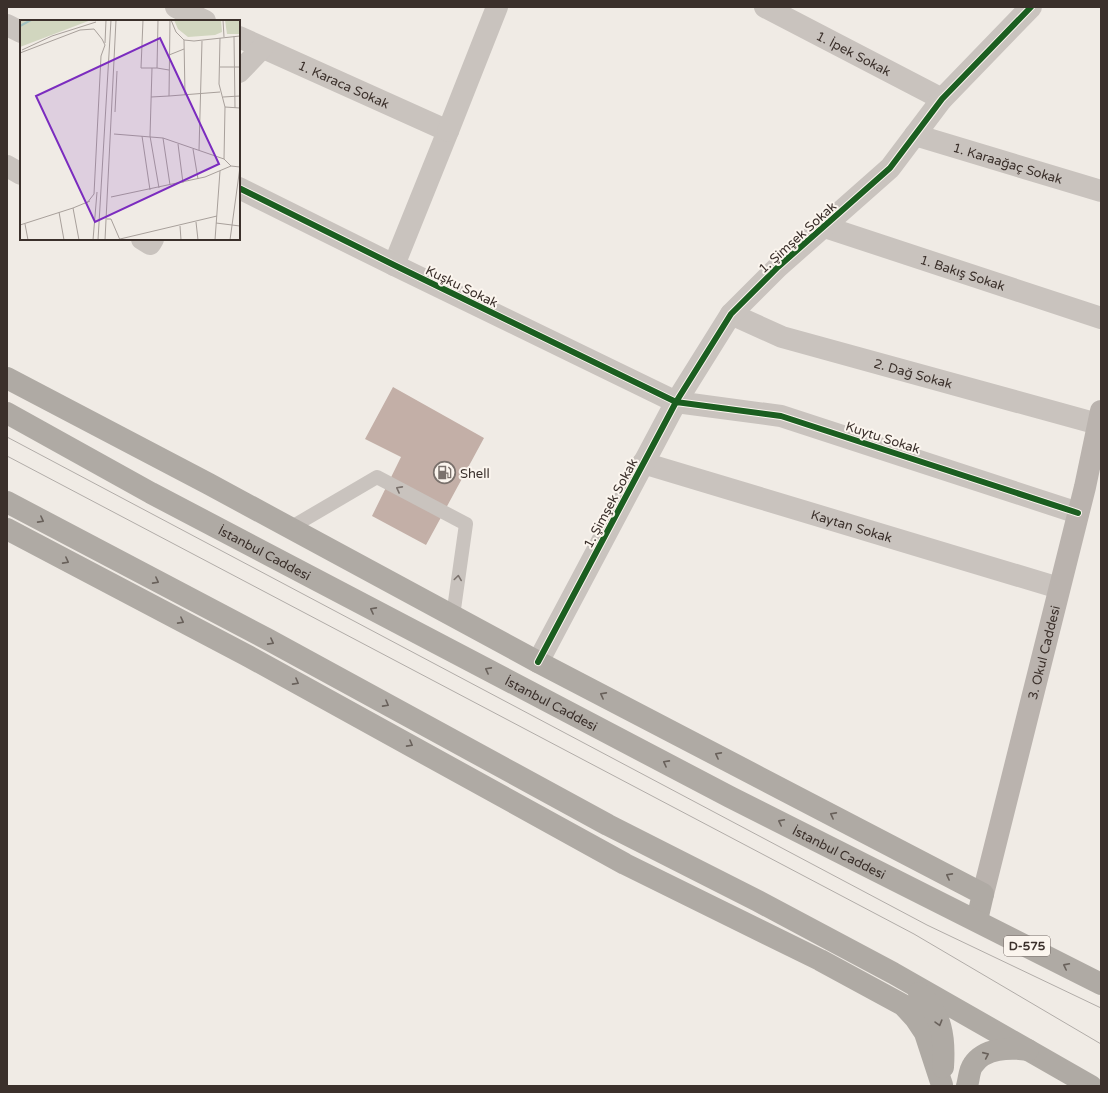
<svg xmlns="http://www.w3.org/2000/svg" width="1108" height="1093" viewBox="0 0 1108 1093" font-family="'Varela Round',sans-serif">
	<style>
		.building { fill: #c3afa7 }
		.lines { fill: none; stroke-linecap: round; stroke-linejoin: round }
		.lane { stroke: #c9c3be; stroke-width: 14 }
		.street { stroke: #c9c3be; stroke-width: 22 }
		.secondary { stroke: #bab3ae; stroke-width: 22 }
		.highway { stroke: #afaaa4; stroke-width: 22 }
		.tram { stroke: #b1aca8; stroke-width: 1 }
		.cycleway-casing { stroke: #fbf5ee; stroke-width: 8 }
		.cycleway { stroke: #1b5e20; stroke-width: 6 }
		.oneway { stroke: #7b726d }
		.oneway2 { stroke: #69615b }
		.labels { text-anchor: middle; stroke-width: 4; stroke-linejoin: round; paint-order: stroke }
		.shield { fill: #fbf5ee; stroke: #756b66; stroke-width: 1 }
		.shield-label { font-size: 12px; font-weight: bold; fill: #3b302b }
		.street-label { font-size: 13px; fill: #3b302b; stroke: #fbf5ee }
		.poi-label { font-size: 13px; fill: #3b302b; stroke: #fbf5ee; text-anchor: start }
		.inset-river { fill: none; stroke: #a1c2c1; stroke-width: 2 }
		.inset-road { fill: none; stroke: #a8a09b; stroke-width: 1 }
		.view { fill: #7b2cbf; fill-opacity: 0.15; stroke: #7b2cbf; stroke-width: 2 }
		.inset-edge { fill: none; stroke: #3b302b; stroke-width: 2 }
	</style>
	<rect width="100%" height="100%" fill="#f0ebe5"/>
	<path class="building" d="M393,387L484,438L426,545L372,516L401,457L365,439Z"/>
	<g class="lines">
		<path class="lane" d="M290,528L377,477L466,524L453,616"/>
		<g class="street">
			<path d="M176,7L205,21"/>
			<path id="s1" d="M765,7L942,99"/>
			<path d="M7,25L21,32"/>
			<path id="s2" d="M239,37L448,131L394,265"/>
			<path d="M239,72L262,48"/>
			<path d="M448,131L497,7"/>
			<path id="s3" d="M915,135L1101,191"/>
			<path d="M7,166L21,174"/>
			<path d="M239,188L394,265L676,402L781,416L1078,513"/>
			<path id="s4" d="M825,227L1101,318"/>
			<path d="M142,239L150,244L153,239"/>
			<path id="s5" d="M731,314L782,337L1098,424"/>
			<path id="s6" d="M643,463L1059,588"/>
			<path d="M538,662L676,402L731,314L778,267L890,168L942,99L1031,7"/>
		</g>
		<path class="secondary" id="s7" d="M983,894L1085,487L1101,411"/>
		<g class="highway">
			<path d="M7,378L209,484L538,662L983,894L977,920"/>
			<path id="s8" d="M7,413L151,493L730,797L1101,984"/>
			<path d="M7,502L269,640L608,825L758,901L893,973L1091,1086"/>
			<path d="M7,529L248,656L625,864L820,960L903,1005L915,1018L925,1033L942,1085"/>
			<path d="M919,993C942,1014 945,1037 943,1067"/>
			<path d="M967,1086C969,1080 969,1070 973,1065C984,1048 1010,1047 1028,1050"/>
		</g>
		<path class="tram" d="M7,437L927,925L1101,1008
			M7,456L914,934L1101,1044"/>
		<defs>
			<path id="cycleway" d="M239,188L394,265L676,402L781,416L1078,513
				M538,662L676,402L731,314L778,267L890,168L942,99L1031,7"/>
		</defs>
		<use href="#cycleway" class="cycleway-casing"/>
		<use href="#cycleway" class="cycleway"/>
	</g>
	<defs><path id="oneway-chevron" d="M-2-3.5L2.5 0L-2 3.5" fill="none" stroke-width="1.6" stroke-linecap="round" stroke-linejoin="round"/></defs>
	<g class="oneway">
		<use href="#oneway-chevron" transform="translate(399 489) rotate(-152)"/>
		<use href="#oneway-chevron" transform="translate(458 578) rotate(-82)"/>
	</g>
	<g class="oneway2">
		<use href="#oneway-chevron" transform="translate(41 520) rotate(28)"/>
		<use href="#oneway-chevron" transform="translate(66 561) rotate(28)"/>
		<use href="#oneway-chevron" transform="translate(156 581) rotate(28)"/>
		<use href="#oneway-chevron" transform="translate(373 610) rotate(-152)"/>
		<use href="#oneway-chevron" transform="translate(181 621) rotate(28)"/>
		<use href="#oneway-chevron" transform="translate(271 642) rotate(28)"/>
		<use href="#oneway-chevron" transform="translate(488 670) rotate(-152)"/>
		<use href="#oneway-chevron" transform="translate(296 682) rotate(29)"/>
		<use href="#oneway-chevron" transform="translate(603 695) rotate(-152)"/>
		<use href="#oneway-chevron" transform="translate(386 704) rotate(29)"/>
		<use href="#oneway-chevron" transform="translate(410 744) rotate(29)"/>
		<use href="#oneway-chevron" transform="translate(718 755) rotate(-152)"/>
		<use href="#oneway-chevron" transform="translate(666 763) rotate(-152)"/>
		<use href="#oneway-chevron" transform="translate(833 815) rotate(-152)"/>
		<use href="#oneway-chevron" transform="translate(781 822) rotate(-153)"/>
		<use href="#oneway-chevron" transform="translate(949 876) rotate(-152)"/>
		<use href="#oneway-chevron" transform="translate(1066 966) rotate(-153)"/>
		<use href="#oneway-chevron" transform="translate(939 1023) rotate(74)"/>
		<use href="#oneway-chevron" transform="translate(986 1055) rotate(-24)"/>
	</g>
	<defs>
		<symbol id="fuel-ring" viewBox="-11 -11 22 22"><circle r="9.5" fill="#fbf5ee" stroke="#7a716c" stroke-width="1.5"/><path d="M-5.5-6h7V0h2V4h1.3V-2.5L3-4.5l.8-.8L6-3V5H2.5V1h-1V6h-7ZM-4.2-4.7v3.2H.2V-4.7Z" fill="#7a716c"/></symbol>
	</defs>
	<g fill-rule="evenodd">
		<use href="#fuel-ring" x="432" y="460" width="25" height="25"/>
	</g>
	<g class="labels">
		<rect class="shield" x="1004" y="936" width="46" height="20" rx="3"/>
		<g class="shield-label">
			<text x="1027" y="950">D-575</text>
		</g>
		<g class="street-label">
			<text dy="5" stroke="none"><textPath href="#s1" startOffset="100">1. İpek Sokak</textPath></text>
			<text dy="5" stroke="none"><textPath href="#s2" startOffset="115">1. Karaca Sokak</textPath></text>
			<text dy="5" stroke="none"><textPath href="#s3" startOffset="97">1. Karaağaç Sokak</textPath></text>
			<text transform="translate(797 237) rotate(-42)" y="5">1. Şimşek Sokak</text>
			<text dy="5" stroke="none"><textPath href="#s4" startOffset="145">1. Bakış Sokak</textPath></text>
			<text transform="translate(462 286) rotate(26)" y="5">Kuşku Sokak</text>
			<text dy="5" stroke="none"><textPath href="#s5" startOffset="192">2. Dağ Sokak</textPath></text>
			<text transform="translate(883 437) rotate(18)" y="5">Kuytu Sokak</text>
			<text transform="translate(610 503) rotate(-62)" y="5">1. Şimşek Sokak</text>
			<text dy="5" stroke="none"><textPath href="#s6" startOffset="218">Kaytan Sokak</textPath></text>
			<text dy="5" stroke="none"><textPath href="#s8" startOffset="293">İstanbul Caddesi</textPath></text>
			<text dy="5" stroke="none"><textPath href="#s7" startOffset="249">3. Okul Caddesi</textPath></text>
			<text dy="5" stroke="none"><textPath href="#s8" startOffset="617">İstanbul Caddesi</textPath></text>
			<text dy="5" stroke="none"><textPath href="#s8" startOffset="941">İstanbul Caddesi</textPath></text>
		</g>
		<g class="poi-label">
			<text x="460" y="478">Shell</text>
		</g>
	</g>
	<g transform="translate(20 20)">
		<rect width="220" height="220" fill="#f0ebe5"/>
		<path d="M0,0H71L0,27ZM154,0H201L202,12L195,15L168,17L158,9ZM205,0H220V14H207Z" fill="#d1d6bf"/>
		<path class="inset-river" d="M0,6L11,0"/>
		<path class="inset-road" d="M123,0L121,48H132M138,0L137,48H132L130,116L139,168M151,0L156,12L164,20L174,21L220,16M203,0L204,17M214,16L215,88M200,18L199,64L205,87L204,139M164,20L165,75M85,23L86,0M2,30L32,16L76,2M0,33L60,10L74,9L82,19L85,25L81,36L74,174L67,183M149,35L164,29M200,47H220M137,48L149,50M149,76L200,72M131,77L149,76L150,0M203,77L220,76M205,87L220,88M95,92L97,51M94,114L143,118L204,139L211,146M122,116L130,170M143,118L150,165M158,124L163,163M173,129L178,159M179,130L182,21M91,177L185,157L211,146L220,147M53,188L59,220M53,188L70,181M39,192L44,220M87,199H91L100,220M176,202L178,220M196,203L220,206M5,204L8,220M0,205L53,188M160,206L161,220M100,219L197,196M73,220L77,172M78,220L91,0M85,220L96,0M195,220L200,151M210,220L220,147"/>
		<path class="view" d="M140,18L199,144L75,202L16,76Z"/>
		<rect width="220" height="220" class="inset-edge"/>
	</g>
	<rect width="1108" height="1093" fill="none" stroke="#3b302b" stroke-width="16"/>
</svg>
